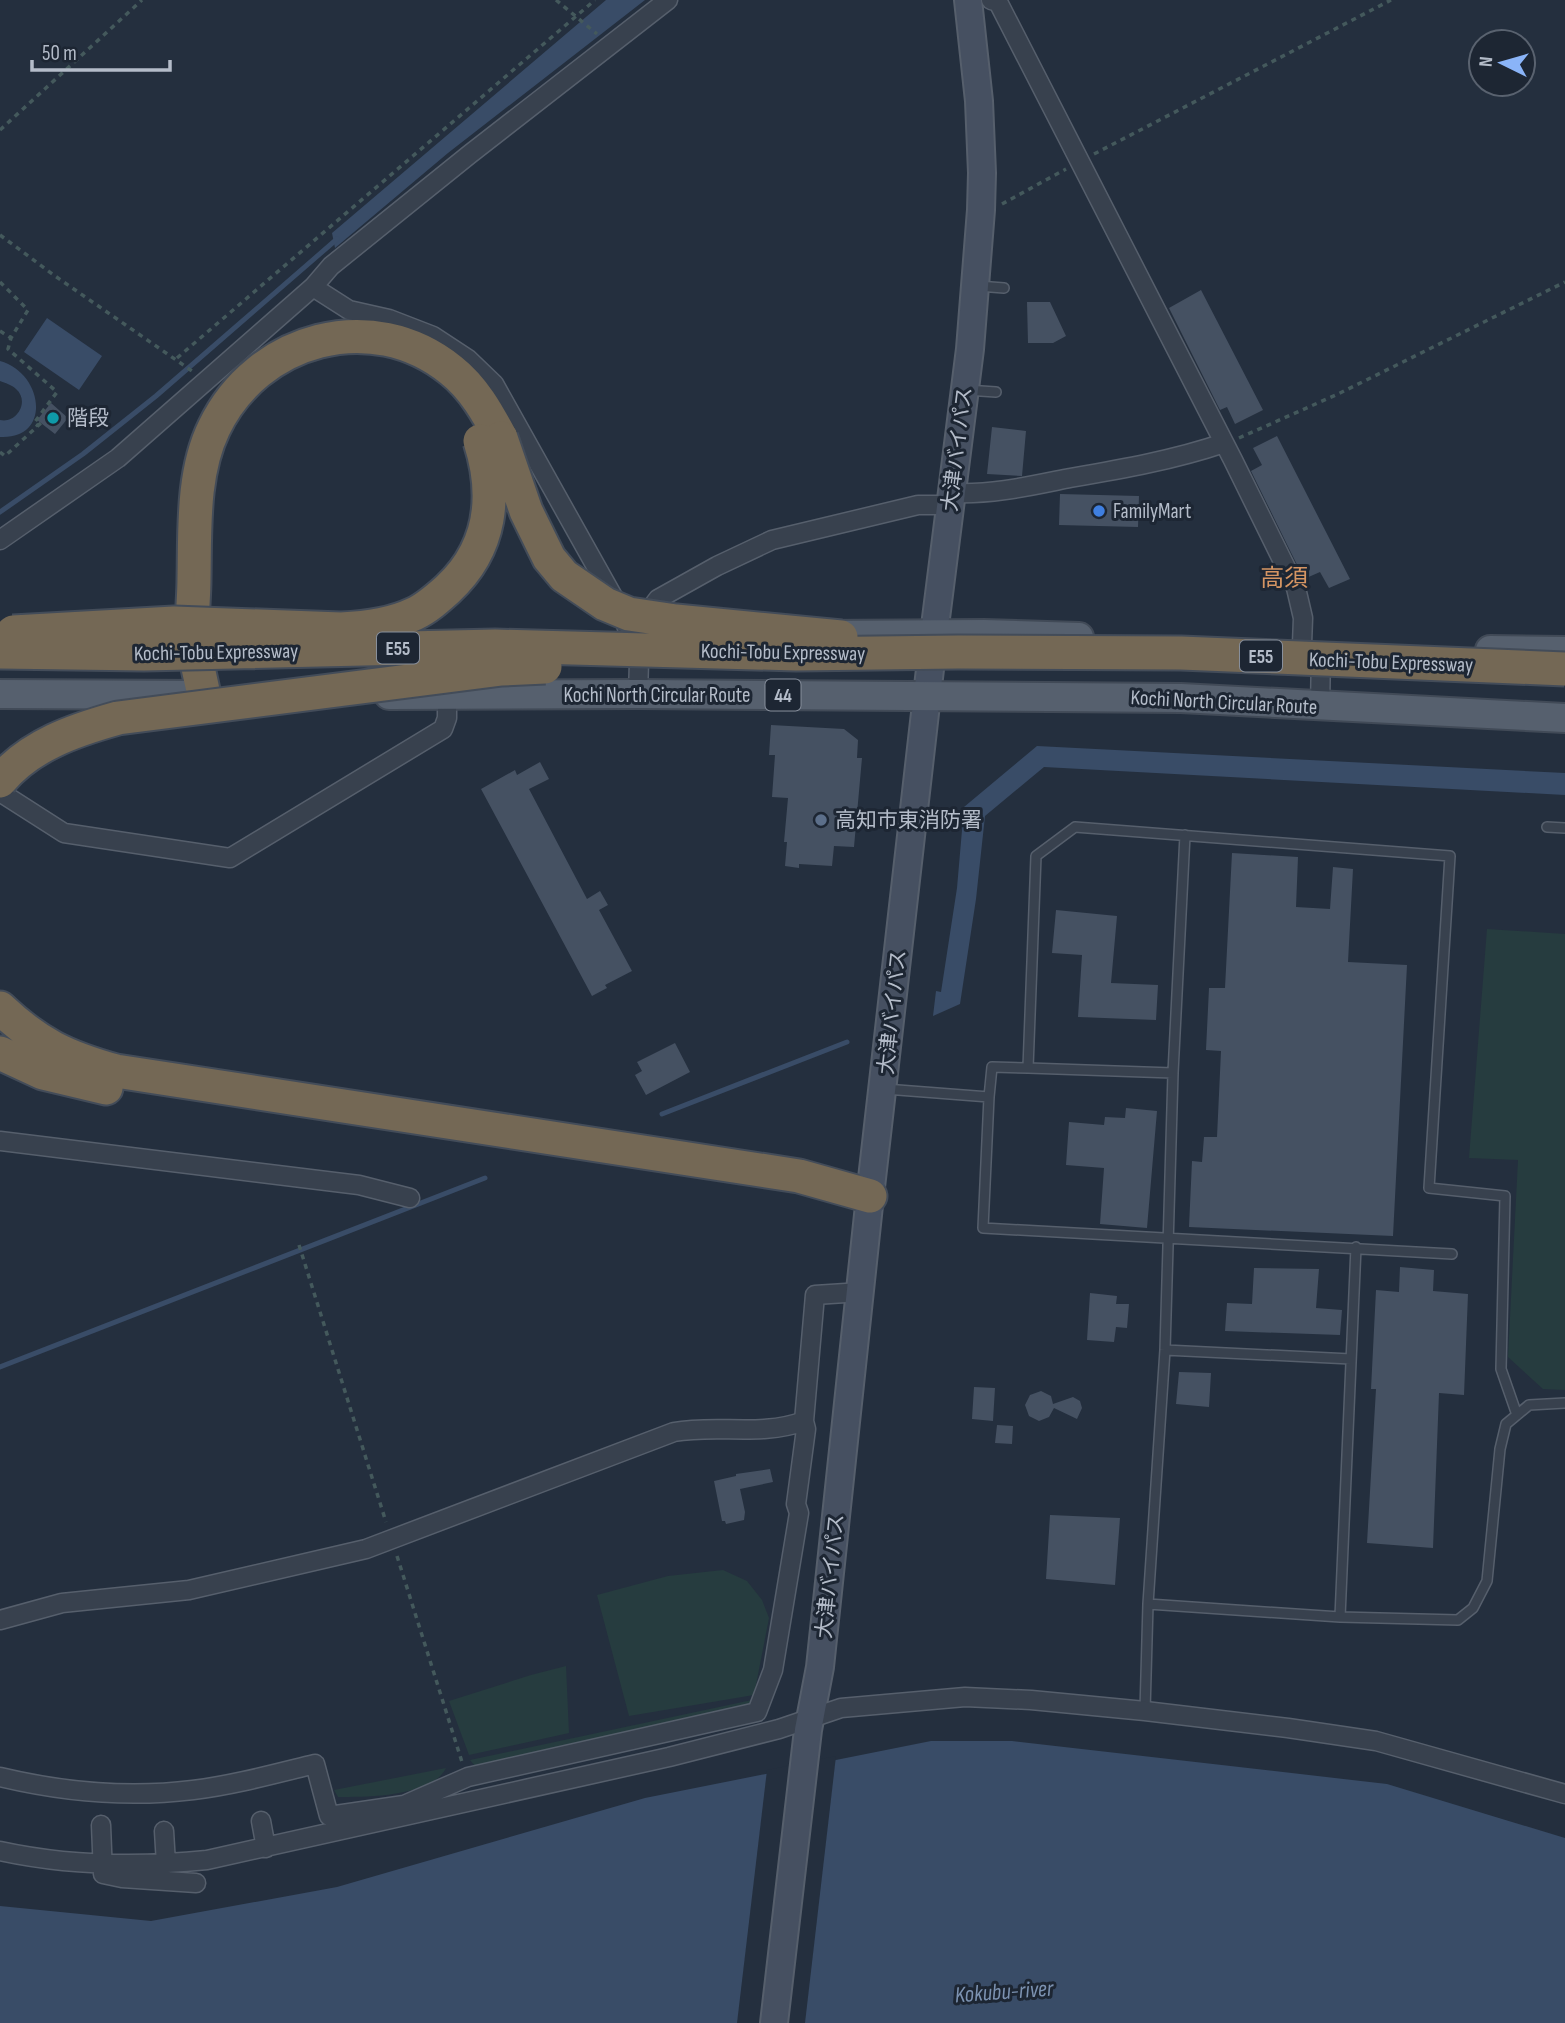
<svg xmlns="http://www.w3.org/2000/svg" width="1565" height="2023" viewBox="0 0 1565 2023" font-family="'Sofia Sans Condensed','Noto Sans JP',sans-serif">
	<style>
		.green { fill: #263c3f }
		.water { fill: #394c67 }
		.pier { fill: #242f3e }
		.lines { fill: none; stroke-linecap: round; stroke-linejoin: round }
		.stream { stroke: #394c67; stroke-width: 5 }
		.building { fill: #455162 }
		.lane-casing { stroke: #565f6c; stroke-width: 12 }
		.street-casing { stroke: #565f6c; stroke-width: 21 }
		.secondary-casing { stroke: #565f6c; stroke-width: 30 }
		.primary-casing { stroke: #414a57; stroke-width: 32 }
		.highway-casing { stroke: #434c59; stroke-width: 37 }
		.path { stroke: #44595c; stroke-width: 3.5; stroke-dasharray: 5 5; stroke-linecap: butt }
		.lane { stroke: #38414e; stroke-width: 9 }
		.street { stroke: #38414e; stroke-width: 18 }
		.secondary { stroke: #465061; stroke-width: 26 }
		.primary { stroke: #56606e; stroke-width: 28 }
		.highway { stroke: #746855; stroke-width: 33 }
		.highway-bridge-casing { stroke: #434c59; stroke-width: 37; stroke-linecap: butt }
		.highway-bridge { stroke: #746855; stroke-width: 33 }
		.culture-dot { fill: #0f9aa8; stroke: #1d2633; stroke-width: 2.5 }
		.shop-dot { fill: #3f7fe0; stroke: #1d2633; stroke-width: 2.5 }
		.service-dot { fill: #5c6f8a; stroke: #1d2633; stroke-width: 2.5 }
		.labels { text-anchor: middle; stroke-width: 6; stroke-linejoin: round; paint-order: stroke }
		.shield { fill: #1d2633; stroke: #878f9c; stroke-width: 2 }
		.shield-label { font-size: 19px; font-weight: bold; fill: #b4bcc9 }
		.poi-label { font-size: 21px; fill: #b4bcc9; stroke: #1d2633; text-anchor: start }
		.street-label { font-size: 21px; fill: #b4bcc9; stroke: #1d2633 }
		.water-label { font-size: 23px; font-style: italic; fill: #7c92b1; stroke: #1d2633 }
		.quarter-label { font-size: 24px; fill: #d59563; stroke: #1d2633 }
	</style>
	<rect width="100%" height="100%" fill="#242f3e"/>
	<path class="green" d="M1487,929L1565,934V1390L1543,1389L1508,1357L1518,1160L1469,1158Z
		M723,1570L747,1581L762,1600L769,1618L754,1695L629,1716L597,1595L668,1576Z
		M566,1666L569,1733L469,1755L449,1701L531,1675Z
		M752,1700V1706L552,1752L475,1766L470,1760Z
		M446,1768C432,1797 366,1797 338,1797L334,1790Z"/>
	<path class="water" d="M606,0H645L448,153L335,248L332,233Z
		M47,318L102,356L79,390L24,352Z
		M0,361C44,373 52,440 0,437V420C17,424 30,401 16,389C12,385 5,383 0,381Z
		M1037,746L1565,773V795L1044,767L985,816L976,899L960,1004L933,1016L936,991L941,992L957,888L964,807Z
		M931,1741H1012L1387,1784L1565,1838V2023H0V1906L151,1921L337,1887L645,1798Z"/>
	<path class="pier" d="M836,1756L805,2023H737L767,1770Z"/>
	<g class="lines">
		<path class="stream" d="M0,512L83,454L156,396L337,239
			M662,1114L847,1042
			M0,1367L485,1178"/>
	</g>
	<path class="building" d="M1201,290L1263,410L1235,424L1227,407L1220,410L1169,308Z
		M1027,302H1050L1066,336L1053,343H1028Z
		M51,403L68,418L55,434L37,420Z
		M992,427L1026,431L1022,476L987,474Z
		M1277,436L1350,579L1329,588L1320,572L1304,579L1251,471L1262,465L1253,448Z
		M1060,494L1139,496L1138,527L1059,525Z
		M771,725L844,729L858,740L857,758H862L854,847L834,846L832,866L799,864V868L785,866L787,842H784L788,798L772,797L775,755H769Z
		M540,762L549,779L529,789L587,899L600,891L608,905L599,910L632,971L605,985L607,988L592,996L481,789L515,770L517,775Z
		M1232,853L1298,857L1296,907L1330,909L1333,867L1353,869L1348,962L1407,965L1393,1236L1189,1227L1192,1161L1202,1162L1204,1137H1217L1221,1051L1206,1050L1209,988H1225Z
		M1056,910L1117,916L1111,983L1158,985L1156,1020L1078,1017L1082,955L1052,953Z
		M675,1043L690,1072L646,1095L635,1075L642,1071L637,1062Z
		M1126,1108L1157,1111L1147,1228L1100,1224L1104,1168L1066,1165L1069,1122L1104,1125L1105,1117L1125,1118Z
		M1400,1267L1434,1270L1433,1291L1468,1294L1464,1395L1439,1393L1433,1548L1367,1543L1376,1389H1371L1376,1290L1399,1292Z
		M1254,1268L1319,1269L1316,1308L1342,1310L1340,1335L1225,1331L1227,1303L1252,1304Z
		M1090,1293L1117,1296L1116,1304H1129L1127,1328L1116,1327L1114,1342L1087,1340Z
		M1179,1372L1211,1373L1209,1407L1176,1404Z
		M974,1387L995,1388L993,1421L972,1419Z
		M1041,1391L1051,1396L1053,1404L1073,1397L1080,1401L1082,1408L1077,1419L1054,1408L1049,1417L1039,1421L1029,1416L1025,1405L1030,1395Z
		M997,1425L1013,1426L1012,1444L995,1443Z
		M770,1469L773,1482L740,1489L745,1512L744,1520L726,1524L725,1521H722L714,1481L736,1476V1474Z
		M1050,1515L1120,1518L1115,1585L1046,1579Z"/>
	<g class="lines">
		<defs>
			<path id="lane" d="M978,286L1004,288
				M966,390L996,392
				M1547,827L1565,828
				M1173,1073L1028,1068L1036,856L1075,827L1450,856L1429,1188L1505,1196L1501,1369L1517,1415
				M885,1089L989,1097L992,1067L1028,1068
				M989,1097L983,1228L1452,1254
				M1165,1350L1351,1359
				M1148,1604L1340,1617L1458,1620L1473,1608L1487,1581L1500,1449L1506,1424L1529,1405L1565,1403
				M1340,1617L1356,1247
				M1145,1711L1148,1604L1165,1350L1173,1073L1185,835"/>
			<path id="street" d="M991,0L998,2L1233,460L1296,588L1303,618L1302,644
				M313,287L349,310L389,319L433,336L468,359L494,384L621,611L639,662L638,694
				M952,493C992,495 1030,486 1070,478C1122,469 1174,460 1224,443
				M0,540L118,458L313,287L331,266L470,154L668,0
				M643,619L658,599L717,566L772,540L918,505H950
				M1320,707L1321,654
				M0,792L64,833L230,858L443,729L447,718V687
				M0,1141L359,1185L410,1198
				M0,1620L62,1603L189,1590L366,1549L674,1432C718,1424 761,1437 804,1421L815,1295L861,1292
				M0,1777C63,1792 129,1798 193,1790C234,1785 274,1774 315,1764L329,1816L404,1805L406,1815
				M404,1805L468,1777L757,1712L773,1670L799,1513L796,1504L806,1429L804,1421
				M261,1821L266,1848
				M101,1825L103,1874L122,1878L196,1883
				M164,1831L166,1864
				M0,1851C69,1866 138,1867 207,1860L669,1757L779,1729L841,1708L965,1697L1031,1700L1145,1711L1288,1728L1376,1741L1565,1794"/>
			<path id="secondary" d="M774,2023L808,1730L820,1667L870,1196L934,634L970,349L981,210L982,173L979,101L968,0"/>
			<path id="primary" d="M818,635L984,634L1079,637
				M1490,650L1565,651
				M0,694L205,695
				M389,695L638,694L1181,698L1565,718"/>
			<path id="highway" d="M204,695C200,676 195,657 193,638C191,619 194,599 194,579C195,530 192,473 214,428C257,338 372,306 451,370C474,388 488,414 501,438
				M0,1008C38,1044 66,1057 116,1071L799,1176L870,1196
				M0,1053L43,1073L106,1088"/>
		</defs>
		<use href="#lane" class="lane-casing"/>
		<use href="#street" class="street-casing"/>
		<use href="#secondary" class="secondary-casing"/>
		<use href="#primary" class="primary-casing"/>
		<use href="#highway" class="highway-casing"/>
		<path class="path" d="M556,0L597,34
			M0,130L142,0
			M1094,154L1391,0
			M1002,204L1066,169
			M0,235L55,276L192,371
			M0,282L28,310L11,338L8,349L57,392L34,423L38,426
			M0,331L11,338
			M177,358L595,0
			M1239,438L1338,394L1565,282
			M0,452L5,456L41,423
			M299,1245L386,1522
			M397,1556L462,1762"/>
		<use href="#lane" class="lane"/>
		<use href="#street" class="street"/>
		<use href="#secondary" class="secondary"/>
		<use href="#primary" class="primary"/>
		<use href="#highway" class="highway"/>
		<defs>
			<path id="highway-bridge" d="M501,438L526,511L549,558L564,576L605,604L629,614L676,621L841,637
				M13,632L174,623L341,629C367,628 391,625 414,614C427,608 438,598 448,589C492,548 497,495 480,441
				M0,652L144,654L495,646L796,654L958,652L1181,653L1565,669
				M0,781C30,745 75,730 118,718L502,669L545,667"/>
		</defs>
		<use href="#highway-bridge" class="highway-bridge-casing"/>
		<use href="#highway-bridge" class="highway-bridge"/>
	</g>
	<circle class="culture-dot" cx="53" cy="418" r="7"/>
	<circle class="shop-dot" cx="1099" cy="511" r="7"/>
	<circle class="service-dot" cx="821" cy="820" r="7"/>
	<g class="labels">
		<g class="shield">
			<rect x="377" y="632.5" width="42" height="31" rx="5"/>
			<rect x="1240" y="640.5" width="42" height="31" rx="5"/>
			<rect x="765.5" y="679.5" width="35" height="31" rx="5"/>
		</g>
		<g class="shield-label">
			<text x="398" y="655">E55</text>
			<text x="1261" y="663">E55</text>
			<text x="783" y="702">44</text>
		</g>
		<g class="poi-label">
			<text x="67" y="425">階段</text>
			<text x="1113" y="518">FamilyMart</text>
			<text x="835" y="827">高知市東消防署</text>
		</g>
		<g class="street-label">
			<text transform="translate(957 449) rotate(-83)" y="7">大津バイパス</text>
			<text transform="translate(216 652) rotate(-1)" y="7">Kochi-Tobu Expressway</text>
			<text transform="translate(783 652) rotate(1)" y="7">Kochi-Tobu Expressway</text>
			<text transform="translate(1391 662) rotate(2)" y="7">Kochi-Tobu Expressway</text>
			<text x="657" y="702">Kochi North Circular Route</text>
			<text transform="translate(1224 702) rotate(3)" y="7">Kochi North Circular Route</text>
			<text transform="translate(892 1012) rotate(-84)" y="7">大津バイパス</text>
			<text transform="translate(830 1576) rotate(-84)" y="7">大津バイパス</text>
		</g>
		<g class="water-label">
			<text transform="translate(1004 1991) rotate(-4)" y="8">Kokubu-river</text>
		</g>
		<g class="quarter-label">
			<text x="1284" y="586">高須</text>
		</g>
	</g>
	<g transform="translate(1502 63) rotate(275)"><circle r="33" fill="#1d2633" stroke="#59626f" stroke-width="2"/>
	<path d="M0-5L12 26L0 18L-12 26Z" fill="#8ab4f8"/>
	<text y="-10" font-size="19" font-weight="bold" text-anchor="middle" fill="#b4bcc9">N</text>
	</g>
	<path d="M32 60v10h138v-10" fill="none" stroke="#b4bcc9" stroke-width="3.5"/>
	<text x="42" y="60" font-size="21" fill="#b4bcc9" stroke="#1d2633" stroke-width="5" paint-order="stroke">50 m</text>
</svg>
